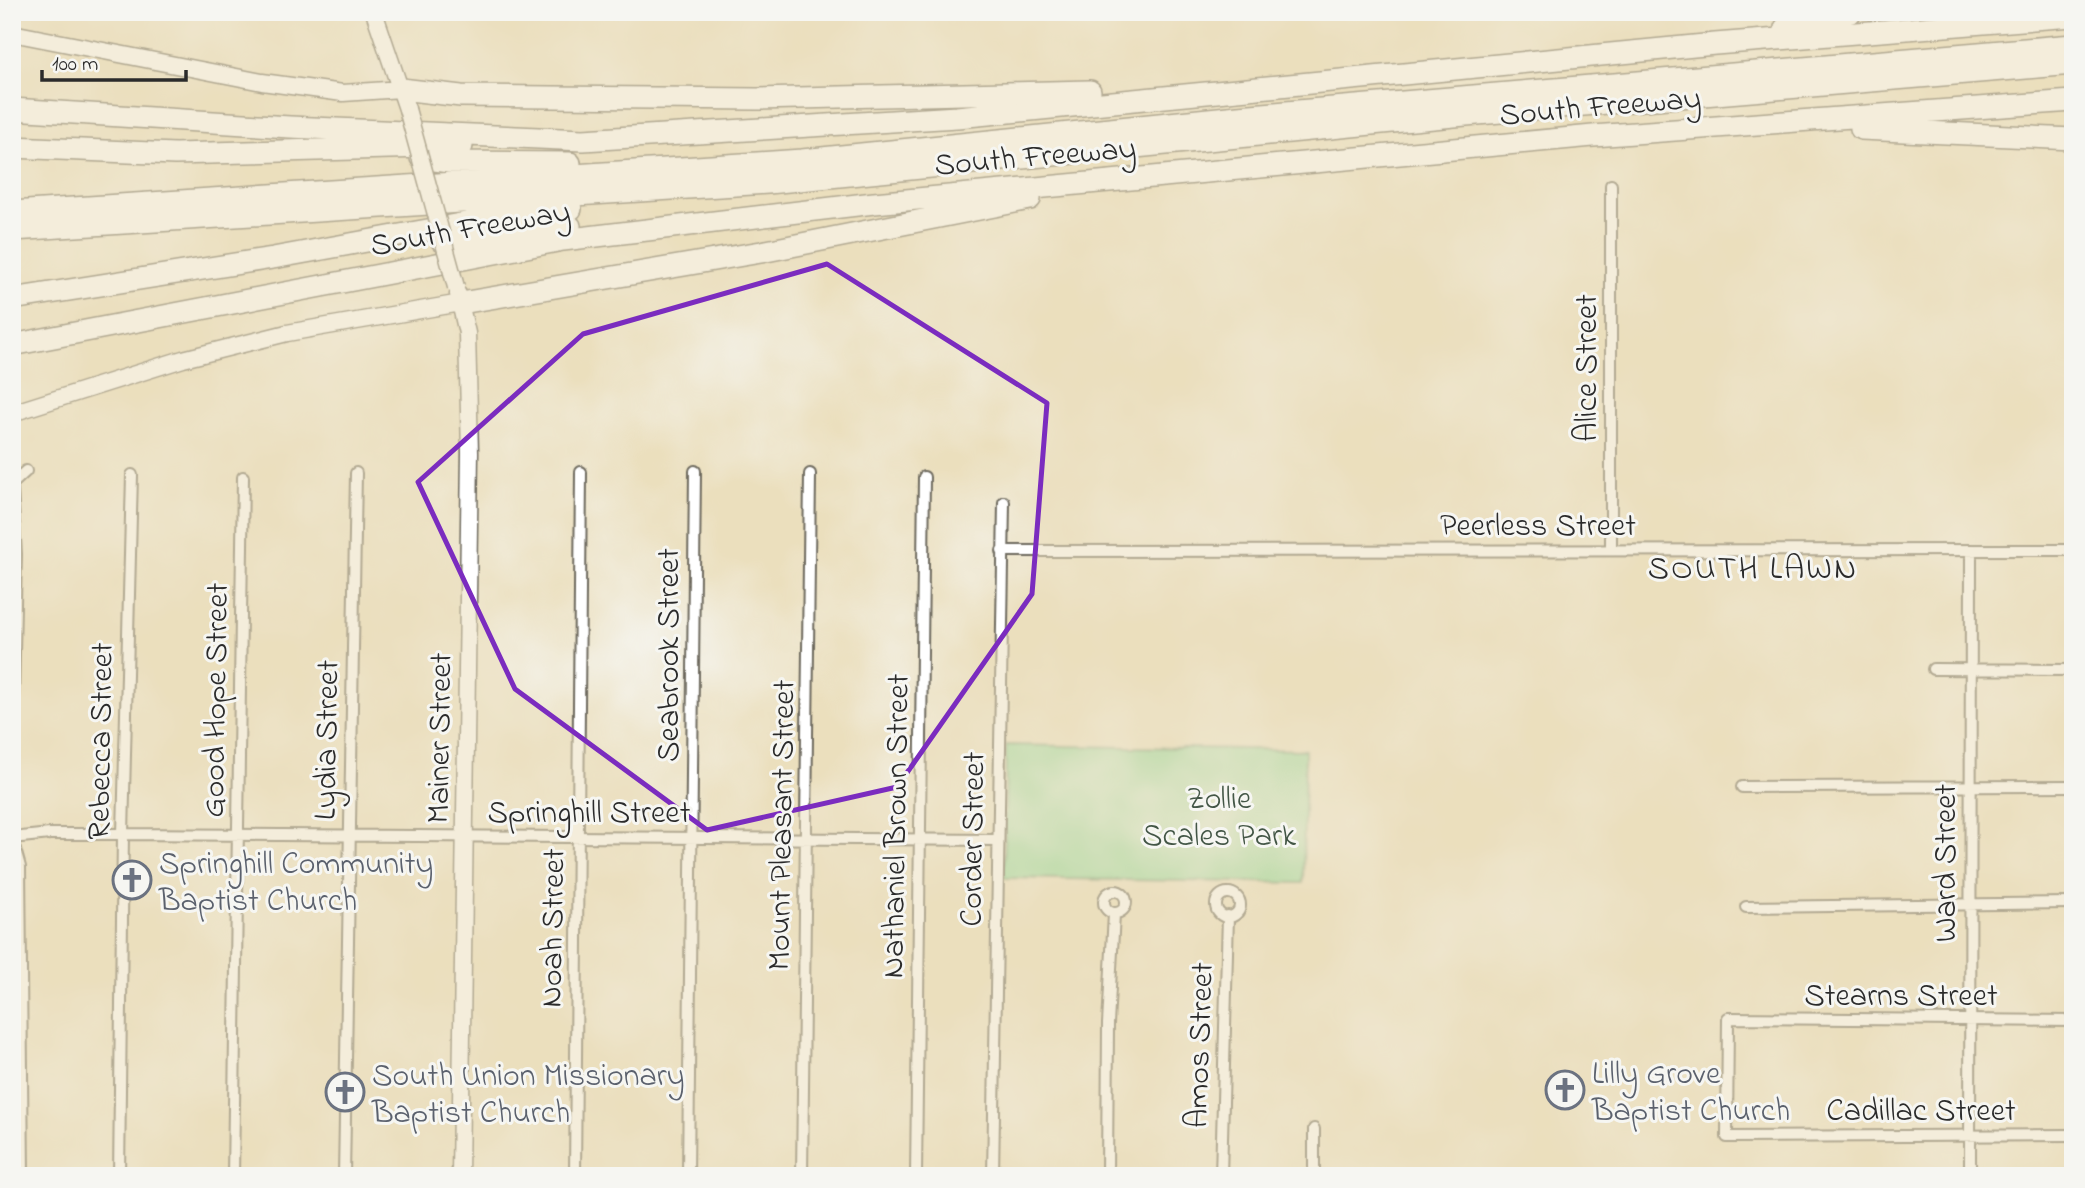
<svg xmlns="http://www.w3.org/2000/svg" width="2085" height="1188" viewBox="0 0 2085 1188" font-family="'Indie Flower',sans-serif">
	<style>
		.green { fill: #8ad896; stroke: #5a8260; stroke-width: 2 }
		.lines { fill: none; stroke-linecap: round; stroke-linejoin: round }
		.street-casing { stroke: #6e6a5e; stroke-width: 14 }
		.secondary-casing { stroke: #6e6a5e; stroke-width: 19 }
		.highway-casing { stroke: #6e6a5e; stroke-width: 24 }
		.street { stroke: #fff; stroke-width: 10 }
		.secondary { stroke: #fff; stroke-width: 16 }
		.highway { stroke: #fff; stroke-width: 21 }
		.secondary-bridge-casing { stroke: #6e6a5e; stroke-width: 19; stroke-linecap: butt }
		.secondary-bridge { stroke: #fff; stroke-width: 16 }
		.marked { fill: none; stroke: #7b2cbf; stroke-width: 5; stroke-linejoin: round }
		.labels { text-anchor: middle; stroke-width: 6; stroke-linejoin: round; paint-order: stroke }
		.street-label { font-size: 32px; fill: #2b2b2b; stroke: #f6f6f2 }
		.park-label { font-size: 32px; fill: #435646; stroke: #f6f6f2 }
		.worship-label { font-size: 32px; fill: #5b616d; stroke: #f6f6f2; text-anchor: start }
		.neighbourhood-label { font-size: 33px; letter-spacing: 2px; fill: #2b2b2b; stroke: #f6f6f2 }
	</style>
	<rect width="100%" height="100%" fill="#f6f6f2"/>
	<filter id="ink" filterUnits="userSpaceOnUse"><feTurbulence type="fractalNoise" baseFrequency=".0143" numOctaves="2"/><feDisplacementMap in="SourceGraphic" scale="14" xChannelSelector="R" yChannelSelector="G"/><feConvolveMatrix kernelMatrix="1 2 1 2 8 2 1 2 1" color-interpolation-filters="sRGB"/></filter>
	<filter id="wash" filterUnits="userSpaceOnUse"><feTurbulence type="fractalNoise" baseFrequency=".00686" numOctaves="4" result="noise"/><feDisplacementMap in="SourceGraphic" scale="28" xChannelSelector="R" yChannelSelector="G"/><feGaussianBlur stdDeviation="1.57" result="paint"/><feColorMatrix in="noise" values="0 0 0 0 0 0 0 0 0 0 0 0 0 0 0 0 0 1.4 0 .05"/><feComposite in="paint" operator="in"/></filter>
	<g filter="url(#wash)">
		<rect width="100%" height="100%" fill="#ebdfbd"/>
		<path class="green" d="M1006,745L1305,750L1303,883L1004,878Z"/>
	</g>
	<g filter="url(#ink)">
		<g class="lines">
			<defs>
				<path id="street" d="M12,484L26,471
					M12,488L16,554L12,754
					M1611,550V185
					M1002,551L2073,550
					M1933,669L2073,670
					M1742,787L2073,786
					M1104 902a11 11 0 1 1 22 0a11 11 0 1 1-22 0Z
					M1216 905a12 12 0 1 1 24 0a12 12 0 1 1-24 0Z
					M1746,907L2073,903
					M2073,1021L1728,1018L1727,1137L2073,1135
					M23,1176L20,867L12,838L50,834H123L997,840
					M119,1176L123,834L132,475
					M233,1176L243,477
					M344,1176L356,473
					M575,1176L581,472
					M688,1176L695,471
					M802,1176L810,474
					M916,1176L924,477
					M993,1176L1004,502
					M1107,1176L1108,1024L1114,914
					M1221,1176L1228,916
					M1314,1176V1129
					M1970,1176L1971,550"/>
				<path id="secondary" d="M374,12L407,109
					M12,33L262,82L343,93L401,89
					M458,294L467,333L470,453L460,1176
					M12,413L183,359L287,333L461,303"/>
				<path id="highway" d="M1785,28L1851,12
					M401,89L461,96L757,99L1090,91
					M12,109L290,127L583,140L957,117L1715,44L2073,16
					M1861,129L2073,139
					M12,147L175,154L462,146
					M421,158L449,162L570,163
					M12,212L802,160L1238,116L2073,45
					M12,230L768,183L1454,116L2073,64
					M442,241L570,226
					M12,299L273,258L477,221L571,209
					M461,303L761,252L1030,199
					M12,345L563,240L874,203L1593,136L2073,101"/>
			</defs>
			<use href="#street" class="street-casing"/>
			<use href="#secondary" class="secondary-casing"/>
			<use href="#highway" class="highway-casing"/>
			<use href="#street" class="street"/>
			<use href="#secondary" class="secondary"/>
			<use href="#highway" class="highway"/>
			<defs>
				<path id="secondary-bridge" d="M407,109L456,287"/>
			</defs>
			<use href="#secondary-bridge" class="secondary-bridge-casing"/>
			<use href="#secondary-bridge" class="secondary-bridge"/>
		</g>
	</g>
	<path d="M0 0H2085V1188H0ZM827,264L1047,403L1032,594L897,787L707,830L515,689L418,482L583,334Z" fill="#ebdfbd" fill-opacity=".55" fill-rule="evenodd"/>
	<path class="marked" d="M827,264L1047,403L1032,594L897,787L707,830L515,689L418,482L583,334Z"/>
	<defs>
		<symbol id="church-ring" viewBox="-11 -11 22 22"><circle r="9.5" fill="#f6f6f2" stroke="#6b7280" stroke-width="1.5"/><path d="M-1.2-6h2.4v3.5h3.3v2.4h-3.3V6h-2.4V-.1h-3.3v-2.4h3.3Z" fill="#6b7280"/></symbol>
	</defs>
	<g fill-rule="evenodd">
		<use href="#church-ring" x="110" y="858" width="44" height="44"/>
		<use href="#church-ring" x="1543" y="1068" width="44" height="44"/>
		<use href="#church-ring" x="323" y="1070" width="44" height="44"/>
	</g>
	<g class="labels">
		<g class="street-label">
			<text transform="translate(1600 105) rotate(-5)" y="11">South Freeway</text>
			<text transform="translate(1035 155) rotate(-5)" y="11">South Freeway</text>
			<text transform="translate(470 227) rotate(-10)" y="11">South Freeway</text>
			<text transform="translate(1585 368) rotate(-90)" y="11">Alice Street</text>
			<text x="1538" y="535">Peerless Street</text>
			<text transform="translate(667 655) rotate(-90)" y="11">Seabrook Street</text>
			<text transform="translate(214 700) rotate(-89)" y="11">Good Hope Street</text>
			<text transform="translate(438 738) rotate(-89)" y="11">Mainer Street</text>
			<text transform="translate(325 740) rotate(-89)" y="11">Lydia Street</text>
			<text transform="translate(99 741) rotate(-89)" y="11">Rebecca Street</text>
			<text x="589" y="822">Springhill Street</text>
			<text transform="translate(780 825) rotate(-89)" y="11">Mount Pleasant Street</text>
			<text transform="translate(894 826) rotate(-89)" y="11">Nathaniel Brown Street</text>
			<text transform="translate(971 839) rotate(-89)" y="11">Corder Street</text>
			<text transform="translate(1944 863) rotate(-90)" y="11">Ward Street</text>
			<text transform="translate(551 928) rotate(-89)" y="11">Noah Street</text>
			<text x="1901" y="1005">Stearns Street</text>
			<text transform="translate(1198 1045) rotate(-88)" y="11">Amos Street</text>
			<text x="1921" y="1120">Cadillac Street</text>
		</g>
		<g class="park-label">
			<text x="1219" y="808">Zollie<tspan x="1219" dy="37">Scales Park</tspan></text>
		</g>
		<g class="worship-label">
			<text x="159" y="873">Springhill Community<tspan x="159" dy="37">Baptist Church</tspan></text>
			<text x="1592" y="1083">Lilly Grove<tspan x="1592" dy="37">Baptist Church</tspan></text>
			<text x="372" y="1085">South Union Missionary<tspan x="372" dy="37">Baptist Church</tspan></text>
		</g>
		<g class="neighbourhood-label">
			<text x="1753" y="578">SOUTH LAWN</text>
		</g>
	</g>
	<rect width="2085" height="1188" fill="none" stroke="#f6f6f2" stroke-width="42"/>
	<path d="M42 70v10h144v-10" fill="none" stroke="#2b2b2b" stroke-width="3.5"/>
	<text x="52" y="70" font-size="21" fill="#2b2b2b" stroke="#f6f6f2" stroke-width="5" paint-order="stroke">100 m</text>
</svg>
